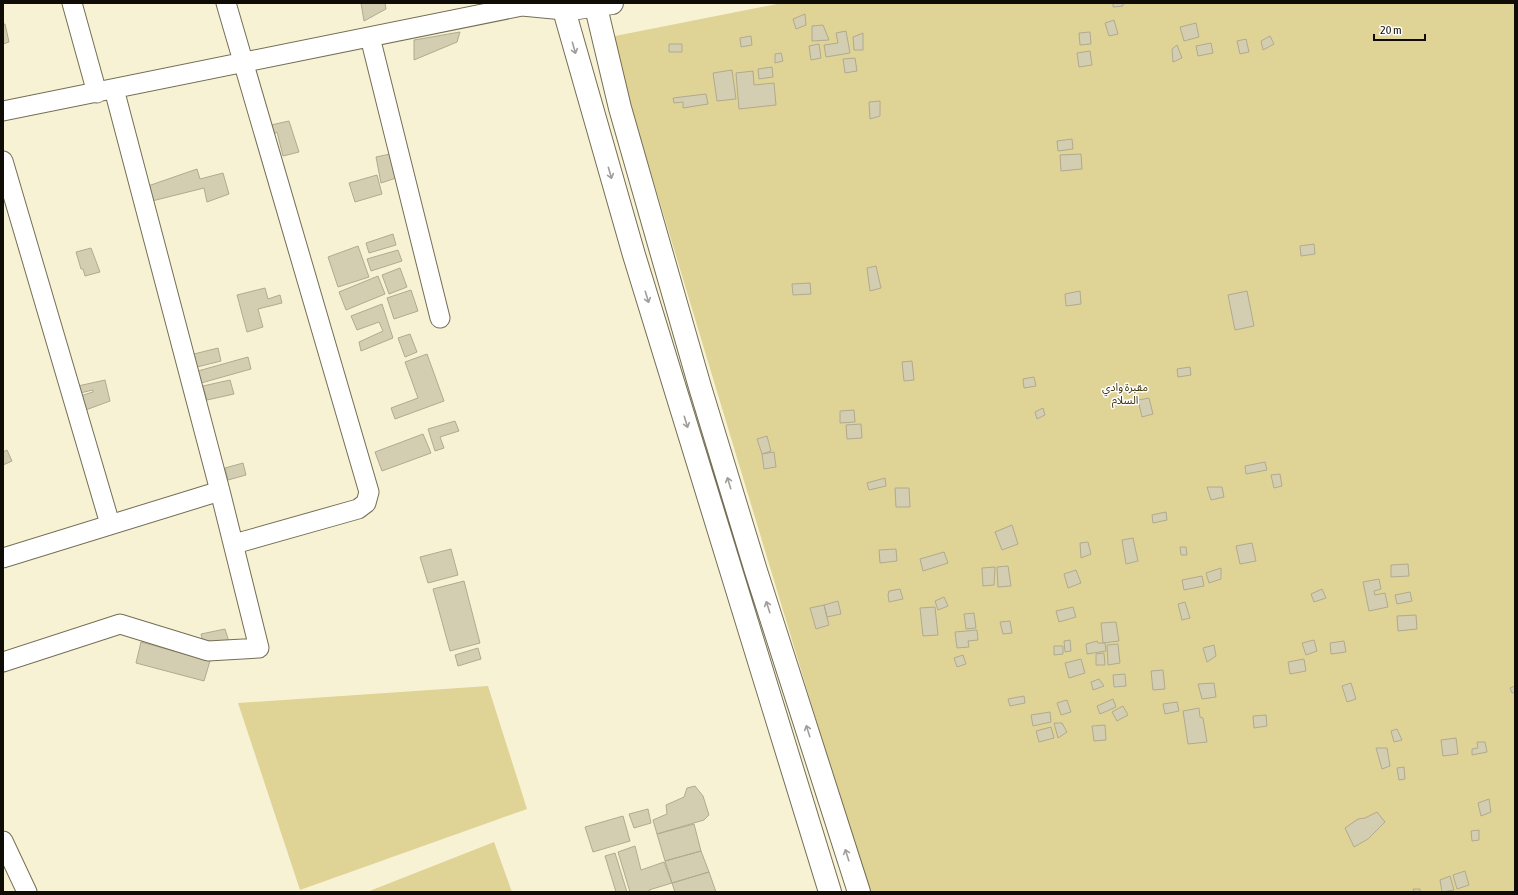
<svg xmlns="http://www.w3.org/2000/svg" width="1518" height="895" viewBox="0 0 1518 895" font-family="'Asap Condensed','Noto Sans Arabic',sans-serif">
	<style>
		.green { fill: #e0d396 }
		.building { fill: #d3cdb1; stroke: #b0aa8f }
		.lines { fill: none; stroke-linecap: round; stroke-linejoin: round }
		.minor-casing { stroke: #746e55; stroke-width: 21 }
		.tertiary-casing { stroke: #746e55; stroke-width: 24 }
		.secondary-casing { stroke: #746e55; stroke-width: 24 }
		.minor { stroke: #fff; stroke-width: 19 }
		.tertiary { stroke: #fff; stroke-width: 22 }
		.secondary { stroke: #fff; stroke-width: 22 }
		.oneway { stroke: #9f9e9b }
		.labels { text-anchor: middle; stroke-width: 3; stroke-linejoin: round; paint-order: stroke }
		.park-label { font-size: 11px; fill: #3d340a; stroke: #fefefe }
	</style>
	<rect width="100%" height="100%" fill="#f8f2d5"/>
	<path class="green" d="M782,3H1515V892H868L610,37Z
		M488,686L527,809L300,890L238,703Z
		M494,842L512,892H367Z"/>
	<path class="building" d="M361,3H385L386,9L364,21Z
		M1113,3H1123V6L1113,7Z
		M805,14L806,25L796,29L793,19Z
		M1114,20L1118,34L1109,36L1105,23Z
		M1196,23L1199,37L1184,41L1180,27Z
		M3,24H5L9,42L3,44Z
		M823,25L829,40L812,41V26Z
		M846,31L850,53L826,57L824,45L838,43L836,33Z
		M460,32L457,42L414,60V40Z
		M1090,32L1091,44L1080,45L1079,33Z
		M863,33V50H854L853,37Z
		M751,36L752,45L741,47L740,38Z
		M1270,36L1274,44L1263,50L1261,41Z
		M1246,39L1249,52L1240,54L1237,41Z
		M1211,43L1213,53L1198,56L1196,46Z
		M669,44H682V52H669Z
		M819,44L821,58L811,60L809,46Z
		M1177,45L1182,58L1173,62L1172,49Z
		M1090,51L1092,65L1079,67L1077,53Z
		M781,53L783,61L775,63V54Z
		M855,58L857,71L845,73L843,59Z
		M772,67L773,77L759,79L758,69Z
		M732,70L736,99L717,101L713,73Z
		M753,71L754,85L774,83L776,105L739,109L736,73Z
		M706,94L708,104L683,108V102L674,103L673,98Z
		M880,101V116L870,119L869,102Z
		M289,121L299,152L283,156L277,132L274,134L271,125Z
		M1072,139L1073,149L1058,151L1057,141Z
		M395,153L399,177L381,183L376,157Z
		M1081,154L1082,169L1061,171L1060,155Z
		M197,169L200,179L223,173L229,194L207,202L204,188L152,201L148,186Z
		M377,175L382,194L355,202L349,183Z
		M393,234L396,245L369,253L366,243Z
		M1314,244L1315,254L1301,256L1300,246Z
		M358,246L369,277L338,287L328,257Z
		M91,248L100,272L85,276L83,269H81L76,252Z
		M398,250L402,261L371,271L367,259Z
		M876,266L881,288L870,291L867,268Z
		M400,268L407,287L389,294L382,275Z
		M378,276L385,294L346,310L339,292Z
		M810,283L811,294L793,295L792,284Z
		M265,288L268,299L280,295L282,303L258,309L263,327L247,332L237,295Z
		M411,290L418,311L394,319L387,298Z
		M1080,291L1081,304L1066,306L1065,294Z
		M1247,291L1254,326L1235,330L1228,295Z
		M382,304L393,338L361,351L359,342L383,331L379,322L357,330L351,316Z
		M410,334L417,352L405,357L398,338Z
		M218,348L221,361L197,367L194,354Z
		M427,354L444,401L395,419L391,408L418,398L405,362Z
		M248,357L251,369L201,383L198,371Z
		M912,361L914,380L904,381L902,362Z
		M1190,367L1191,375L1178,377L1177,369Z
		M1034,377L1036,386L1024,388L1023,379Z
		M105,380L110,401L83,411L80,396L93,392V390L80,393L78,386Z
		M230,380L234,394L207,400L203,386Z
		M1149,398L1153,414L1142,417L1138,400Z
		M1043,408L1045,415L1037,419L1035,412Z
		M854,410L855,422L840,423V411Z
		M455,421L459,431L440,437L444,448L435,451L428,429Z
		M861,424L862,438L847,439L846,425Z
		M423,434L431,453L382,471L375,452Z
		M767,436L771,451L762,454L757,439Z
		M7,450L12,461L3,465V452Z
		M774,452L776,467L764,469L762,454Z
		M1265,462L1267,470L1246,474L1245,466Z
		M243,463L246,475L228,480L225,468Z
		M1280,474L1282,486L1274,488L1271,475Z
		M885,478L886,486L869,490L867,483Z
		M1207,487H1222L1224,497L1211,500Z
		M895,488H909L910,507H896Z
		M1166,512L1167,520L1153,523L1152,515Z
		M1012,525L1018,544L1002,550L995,532Z
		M1133,538L1138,561L1126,564L1122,540Z
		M1088,542L1091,554L1081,558L1080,543Z
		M1252,543L1256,561L1240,564L1236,546Z
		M1180,547H1186L1187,555H1181Z
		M451,549L458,575L428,583L420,557Z
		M896,549L897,561L880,563L879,550Z
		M944,552L948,563L923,571L920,559Z
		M1408,564L1409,576L1391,577V565Z
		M1008,566L1011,586L998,587L997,567Z
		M995,567L994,585L983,586L982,568Z
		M1221,568V579L1209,583L1206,573Z
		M1076,570L1081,583L1068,588L1064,574Z
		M1202,576L1204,586L1184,590L1182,580Z
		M1379,579L1381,589L1374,591L1375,595L1385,593L1388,607L1369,611L1363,582Z
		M464,581L480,643L450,651L433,589Z
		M900,589L903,599L889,602L888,595L889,591Z
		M1322,589L1326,598L1314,602L1311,594Z
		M1410,592L1412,601L1397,604L1395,595Z
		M944,597L948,606L938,610L935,601Z
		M838,601L841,614L827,617L824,605Z
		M1185,602L1190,618L1182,620L1178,604Z
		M824,605L829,625L816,629L810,608Z
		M935,607L938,635L923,636L920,608Z
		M1073,607L1076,617L1059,622L1056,611Z
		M974,613L976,628L966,629L964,614Z
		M1416,615L1417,629L1398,631L1397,616Z
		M1010,621L1012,633L1003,634L1000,622Z
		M1116,622L1119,641L1103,643L1101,623Z
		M225,629L230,645L204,646L201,634Z
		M977,630L978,640L968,641L969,647L957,648L955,632Z
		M1070,640L1071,651L1065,652L1064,641Z
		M1314,640L1317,651L1306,655L1302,643Z
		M1097,641L1098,643H1105L1106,651L1087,654L1086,644Z
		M1344,641L1346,652L1331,654L1330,643Z
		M141,642L210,661L204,681L136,663Z
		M1118,644L1120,663L1108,665L1107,645Z
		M1214,645L1216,656L1207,662L1203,648Z
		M1054,646H1063V654L1054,655Z
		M478,648L481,659L458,666L455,655Z
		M1104,653L1105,665H1096V654Z
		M963,655L966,664L957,667L954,658Z
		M1081,659L1085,673L1069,678L1065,663Z
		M1304,659L1306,671L1290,674L1288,662Z
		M1163,670L1165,689L1153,690L1151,671Z
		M1125,674L1126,686L1114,687L1113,675Z
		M1099,679L1104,686L1093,690L1091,682Z
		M1214,683L1216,697L1202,699L1198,684Z
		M1351,683L1356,699L1347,702L1342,686Z
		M1515,686V692L1512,693L1510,688Z
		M1024,696L1025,703L1010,706L1008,699Z
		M1113,699L1116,707L1100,714L1097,706Z
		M1067,700L1071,712L1061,715L1057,703Z
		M1177,702L1179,711L1165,714L1163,704Z
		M1123,706L1128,715L1117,721L1112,712Z
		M1199,708L1200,717L1203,718L1207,742L1188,744L1183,711Z
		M1050,712L1051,722L1033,726L1031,715Z
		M1266,715L1267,726L1254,728L1253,716Z
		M1054,723H1062L1067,732L1058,738Z
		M1105,725L1106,740L1094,741L1092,726Z
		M1051,727L1054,738L1039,742L1036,731Z
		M1397,729L1402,740L1394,742L1391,731Z
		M1456,738L1458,754L1443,756L1441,740Z
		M1477,742H1485L1487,752L1472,755V749L1478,748Z
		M1376,748H1387L1390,766L1382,769Z
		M1404,767L1405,779L1399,780L1397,768Z
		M695,786L703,796L709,815L704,820L657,834L653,820L667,814L666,805L684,797L687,788Z
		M1489,799L1491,812L1481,816L1478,803Z
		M648,809L651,823L634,828L629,814Z
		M1377,812L1385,822L1368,839L1354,847L1345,828L1358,819L1365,818Z
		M623,816L630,841L593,852L585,827Z
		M694,824L701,851L665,861L657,834Z
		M1479,830V840L1472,841L1471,831Z
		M635,846L641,870L664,862L672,883L649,890L650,892H630L618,852Z
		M701,851L709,872L672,883L665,861Z
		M615,853L627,892H616L605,856Z
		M1465,871L1469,885L1457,889L1453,875Z
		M709,872L716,892H675L672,883Z
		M1450,876L1454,890L1442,892L1440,880Z
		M1413,889H1420V892H1414Z"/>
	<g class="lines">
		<defs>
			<path id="minor" d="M72,3L97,93
				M226,3L369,492L366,503L358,509L234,544
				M522,6L564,10
				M370,37L440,318
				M3,111L522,6L531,3
				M3,161L110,524
				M3,558L220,491
				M3,662L120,624L208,651L259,648L220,491L114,89
				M3,841L27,892"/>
			<path id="tertiary" d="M564,10L612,3"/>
			<path id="secondary" d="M562,3L634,255L830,892
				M595,3L620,108L700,387L756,571L859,892"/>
		</defs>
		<use href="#minor" class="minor-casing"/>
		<use href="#tertiary" class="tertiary-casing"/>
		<use href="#secondary" class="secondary-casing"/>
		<use href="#minor" class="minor"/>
		<use href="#tertiary" class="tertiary"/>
		<use href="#secondary" class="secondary"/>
	</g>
	<defs><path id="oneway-shaft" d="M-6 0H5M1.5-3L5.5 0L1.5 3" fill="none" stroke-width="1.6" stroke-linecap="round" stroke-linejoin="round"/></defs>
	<g class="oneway">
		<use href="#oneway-shaft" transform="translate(574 48) rotate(74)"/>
		<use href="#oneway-shaft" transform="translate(610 173) rotate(74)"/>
		<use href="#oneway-shaft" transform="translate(647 297) rotate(73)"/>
		<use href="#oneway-shaft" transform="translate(686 422) rotate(73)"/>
		<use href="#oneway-shaft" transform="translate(729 483) rotate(-107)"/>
		<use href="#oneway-shaft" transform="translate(768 607) rotate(-108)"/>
		<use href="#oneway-shaft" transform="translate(808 731) rotate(-108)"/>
		<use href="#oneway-shaft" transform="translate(847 855) rotate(-108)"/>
	</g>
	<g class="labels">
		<g class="park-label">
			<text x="1125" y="391">مقبرة وادي<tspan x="1125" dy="13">السلام</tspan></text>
		</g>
	</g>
	<rect width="1518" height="895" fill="none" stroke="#0e0c04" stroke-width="8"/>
	<path d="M1374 34v6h51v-6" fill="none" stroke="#0e0c04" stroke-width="2"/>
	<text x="1380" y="34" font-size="12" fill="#0e0c04" stroke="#fefefe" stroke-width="3" paint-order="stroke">20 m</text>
</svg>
